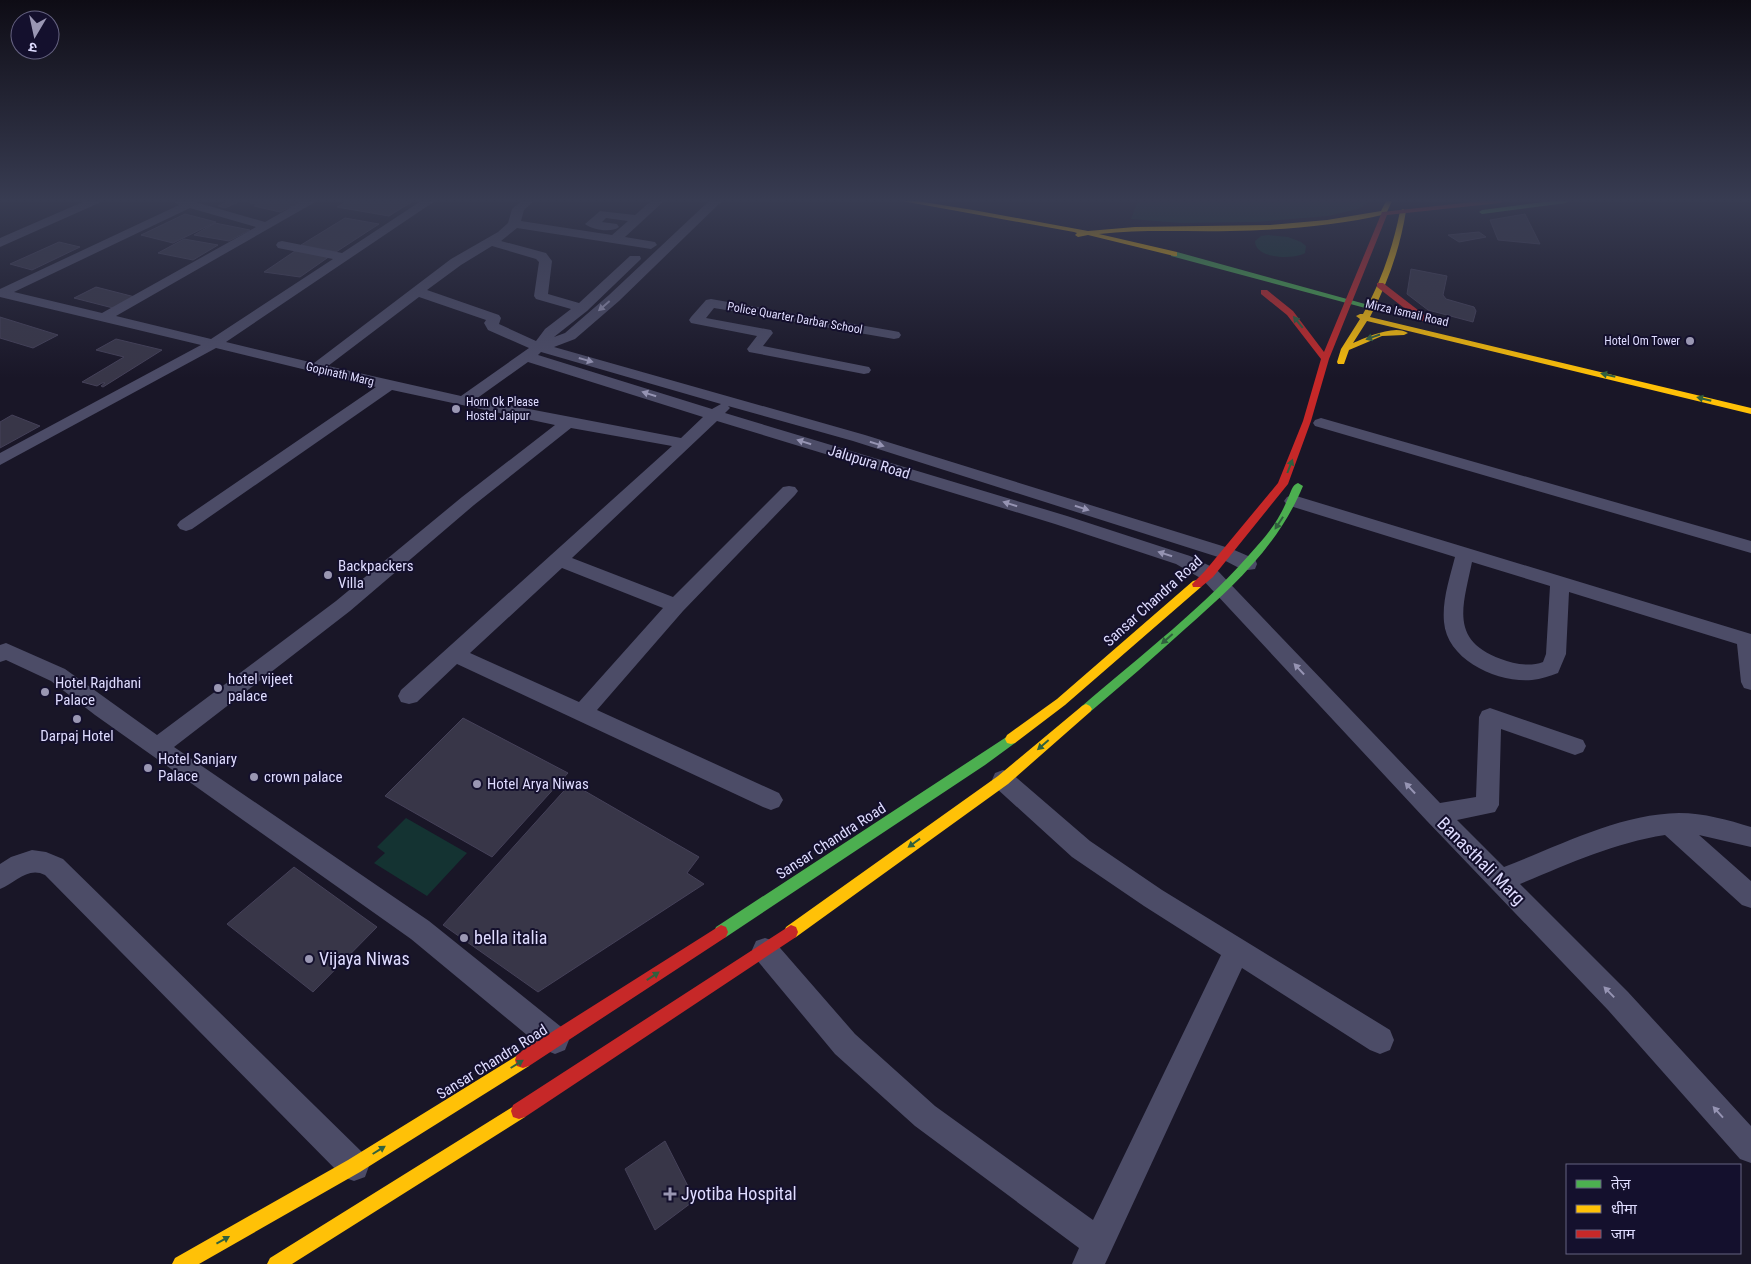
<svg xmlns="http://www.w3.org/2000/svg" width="1751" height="1264" viewBox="0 0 1751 1264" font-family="'Roboto Condensed','Noto Sans Devanagari',sans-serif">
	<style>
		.green { fill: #143332 }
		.building { fill: #383648; stroke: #454159 }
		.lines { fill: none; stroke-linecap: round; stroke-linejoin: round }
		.street { fill: #4c4c67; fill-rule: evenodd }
		.fast { fill: #4caf50; fill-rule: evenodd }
		.slow { fill: #ffc107; fill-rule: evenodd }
		.jam { fill: #c62828; fill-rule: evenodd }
		.oneway { fill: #9694b3 }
		.oneway2 { fill: #30603e }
		.poi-dot { fill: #9a97b3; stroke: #14102d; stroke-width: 2 }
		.labels { text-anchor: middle; stroke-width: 4; stroke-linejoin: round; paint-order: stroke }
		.far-street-label { font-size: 12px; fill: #dfdcff; stroke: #14102d }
		.far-poi-label { font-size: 12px; fill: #dfdcff; stroke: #14102d; text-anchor: end }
		.street-label { font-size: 15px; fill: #dfdcff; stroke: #14102d }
		.poi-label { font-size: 15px; fill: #dfdcff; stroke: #14102d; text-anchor: start }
		.near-street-label { font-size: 18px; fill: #dfdcff; stroke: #14102d }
		.near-poi-label { font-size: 18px; fill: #dfdcff; stroke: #14102d; text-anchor: start }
	</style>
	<rect width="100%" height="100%" fill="#191627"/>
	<path class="green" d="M1138,201H1371L1358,209L1328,216L1256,222L1180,223L1131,219Z
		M1268,235L1288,237L1301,242L1306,246L1305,253C1293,260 1255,259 1255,241L1261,236Z
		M406,818L467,853L427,896L374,863L385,853L377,847Z"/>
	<path class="building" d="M229,201H240L225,208L218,206Z
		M253,201H303L280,212L254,206L257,204L250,203Z
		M347,201H413L389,216L337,207Z
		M185,214L216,222L173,243L141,235Z
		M1525,214L1540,244L1498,240L1490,220Z
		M345,218L379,224L336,252L301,245Z
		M215,223L250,230L229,241L194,235Z
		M1479,232L1486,237L1459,242L1448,235Z
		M184,239L218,245L193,260L158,253Z
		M59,242L80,247L32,270L10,264Z
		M295,251L330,256L300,277L264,272Z
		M1411,269L1447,276L1443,295L1446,299L1474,307L1476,311L1473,322L1428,310L1407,294Z
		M96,287L135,297L113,308L74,298Z
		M0,317L58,335L33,348L0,338Z
		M116,339L162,350L103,387L101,386L105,383H102L97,386L82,382L124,357L96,350Z
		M12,415L40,426L0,448V422Z
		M463,718L568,773L492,857L385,796Z
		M571,783L699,857L687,873L704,884L538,992L443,925Z
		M294,867L377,927L313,992L227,924Z
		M665,1141L695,1200L655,1230L625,1169Z"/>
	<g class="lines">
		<path class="street" d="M85,201H101L99,203L0,247V238Z
			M172,201H192L265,222L302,201H317L116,316L211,339L333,259L278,248L276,245L278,242L282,241L342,253L421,201H435L226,342L314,363L451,259L498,232L508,223L512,209L521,201H534L524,210L521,221L612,235L628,221L606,218L602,222L617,224L619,227C612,233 592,230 585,224L600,211L635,215L651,201H664L625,237L655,242L657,245L651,249L517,228L501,241L546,253L552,261L548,294L579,303L630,256H640L641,259L587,311L554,337L565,333L609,295L709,201H722L619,301L575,339L554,347L865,435L1232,549L1255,559L1257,564L1255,569L1248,570L1241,569L1218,557L853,441L728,406L730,408L725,413L1067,516L1190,556L1216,569L1440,803L1476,797L1479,717L1482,711L1490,708L1583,740L1586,746L1583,752L1575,755L1501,729L1499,805L1495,812L1457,820L1504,867C1559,846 1619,814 1679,813C1704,813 1728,820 1751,827V847L1699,835L1751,881V908L1742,905L1665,835C1614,843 1568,864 1520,884L1628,992L1751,1126V1163L1740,1159L1608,1010L1427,821L1202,579L1176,564L1055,524L717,421L572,558L673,597L783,487L789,486L795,487L798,491L795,495L683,611L597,710L779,793L783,800L779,807L771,810L763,807L457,664L417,702L409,704L401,702L398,696L401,690L672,446L571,428L474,505L350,611L174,747L429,921L565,1030L569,1040L565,1050L555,1054L545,1050L411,939L95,715L51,681L6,660L0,662V645L6,643L65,669L157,735L336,601L462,497L555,425L392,390L192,529L186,531L180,529L177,525L180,521L376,387L216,348L0,465V453L201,345L0,297V289L179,205ZM190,208L256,227L102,313L14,292ZM492,246L536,259L539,262L534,296L536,299L571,309L545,329L536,341L499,324L501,318L499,315L427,290L461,265ZM419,297L486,320L484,323L488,330L529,348L461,396L328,366ZM541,352L721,404L712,409L538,355ZM528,362L703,417L681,438L476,399ZM562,568L663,608L579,702L470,653Z
			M711,299L894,331L899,332L901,335L899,338L894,339L714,308L706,318L771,330L773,333L763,346L869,367L871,370L869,373L864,374L749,352L747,349L757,336L691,323L689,320L691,317L706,300Z
			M1321,418L1751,541V553L1315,426L1313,423L1315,420Z
			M1293,495L1751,634V690L1744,688L1741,682L1737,644L1569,592L1566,654L1558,673C1550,676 1541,679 1532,680C1497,683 1447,660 1444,622C1442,600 1450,577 1455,557L1287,505L1284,501L1287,497ZM1472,562L1550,586L1546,654L1543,662C1530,667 1513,664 1501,659C1449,640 1463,606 1472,562Z
			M1003,770L1011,773L1090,841L1162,890L1390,1030L1394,1040L1390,1050L1380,1054L1370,1050L1242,968L1105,1264H1072L1079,1248L915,1126L835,1054L756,959L752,950L756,941L765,938L774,941L855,1034L935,1106L1093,1220L1221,955L1144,906L1072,857L995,787L992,780L995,773Z
			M32,850L46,852L63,859L365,1155L369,1166L365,1177L354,1181L343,1177L45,875C28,866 15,883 0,889V864L11,857Z"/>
		<path class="fast" d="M1551,201H1569L1566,203L1482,214L1479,212L1482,210Z
			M1171,252H1177L1376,307L1369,309L1171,256Z
			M1298,483L1303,486C1278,546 1233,587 1185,629C1154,657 1122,685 1090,712H1082L1080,709L1082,706C1141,655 1206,606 1257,546C1270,532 1281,516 1288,498C1291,492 1292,485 1298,483Z
			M1011,734L1015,735L1017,739L1015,743L985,765L726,937L721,939L716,937L714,932L716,927Z"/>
		<path class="slow" d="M902,201H917L973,210L1088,231L1135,227L1270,225L1327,220L1381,211L1386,201H1392L1386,214C1336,226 1282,230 1230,231C1186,232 1143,229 1099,234L1177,252V256H1174L1088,235L1078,237L1075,235L1077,233L1074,232Z
			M1403,209L1406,211C1400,248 1388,283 1370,317L1751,408V414L1367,321L1353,343C1367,337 1395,324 1408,333L1404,335L1382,336L1349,350L1344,364H1338L1337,362L1341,349L1360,319L1356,316L1360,314H1363C1381,282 1393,247 1400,211Z
			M1197,580L1201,581L1202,584L1201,587L1065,705L1015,743L1011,744L1007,743L1005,739L1007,735L1057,699L1193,581Z
			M1086,704L1090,706L1092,709L1090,712L1008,784L796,937L791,939L786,937L784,932L786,927L998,776L1082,706Z
			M523,1052L529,1054L531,1060L529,1066L360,1172L199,1264H172L175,1258L348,1160Z
			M519,1103L525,1105L527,1111L525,1117L292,1264H267L270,1258Z"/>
		<path class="jam" d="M1481,201H1503L1500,203L1387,215L1329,359L1311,421L1288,484L1213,577L1201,587H1193L1192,584L1205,571L1278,483L1303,421L1321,359L1287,315L1261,294V290H1267L1293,311L1324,352L1382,212Z
			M1377,283H1383L1427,317V321H1421L1377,287Z
			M721,925L726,927L728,932L726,937L529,1066L523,1068L517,1066L515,1060L517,1054Z
			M791,925L796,927L798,932L796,937L525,1117L519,1119L513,1117L511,1111L513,1105Z"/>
	</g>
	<defs><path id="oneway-solid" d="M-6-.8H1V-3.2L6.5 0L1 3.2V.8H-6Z" transform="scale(1.25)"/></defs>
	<g class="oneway">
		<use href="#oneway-solid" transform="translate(604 306) rotate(139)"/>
		<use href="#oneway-solid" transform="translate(586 360) rotate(16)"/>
		<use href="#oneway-solid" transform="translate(649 394) rotate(-163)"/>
		<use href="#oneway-solid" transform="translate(804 442) rotate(-163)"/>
		<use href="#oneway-solid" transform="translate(877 444) rotate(17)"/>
		<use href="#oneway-solid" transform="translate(1010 504) rotate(-163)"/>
		<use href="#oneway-solid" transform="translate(1082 508) rotate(17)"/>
		<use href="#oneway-solid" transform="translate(1165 554) rotate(-162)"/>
		<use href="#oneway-solid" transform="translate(1299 669) rotate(-133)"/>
		<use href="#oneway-solid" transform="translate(1410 788) rotate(-133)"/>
		<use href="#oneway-solid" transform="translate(1609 992) rotate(-134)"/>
		<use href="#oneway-solid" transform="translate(1718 1112) rotate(-132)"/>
	</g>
	<g class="oneway2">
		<use href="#oneway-solid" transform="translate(1298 322) rotate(-129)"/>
		<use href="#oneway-solid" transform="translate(1373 337) rotate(161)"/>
		<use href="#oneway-solid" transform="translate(1608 375) rotate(-167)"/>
		<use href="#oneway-solid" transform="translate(1704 399) rotate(-166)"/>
		<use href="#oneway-solid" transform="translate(1290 466) rotate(-69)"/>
		<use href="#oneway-solid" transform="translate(1279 523) rotate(123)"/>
		<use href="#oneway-solid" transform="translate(1167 639) rotate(139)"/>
		<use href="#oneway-solid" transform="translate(1043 745) rotate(139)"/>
		<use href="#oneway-solid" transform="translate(914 843) rotate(144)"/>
		<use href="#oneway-solid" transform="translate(653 976) rotate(-33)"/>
		<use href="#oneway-solid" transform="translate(517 1064) rotate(-32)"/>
		<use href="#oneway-solid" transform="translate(379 1150) rotate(-32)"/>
		<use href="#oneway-solid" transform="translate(223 1240) rotate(-29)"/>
	</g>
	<linearGradient id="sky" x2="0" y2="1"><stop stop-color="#0e0c15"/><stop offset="0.53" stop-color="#383c52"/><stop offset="1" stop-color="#383c52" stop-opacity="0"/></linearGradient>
	<rect width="1751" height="378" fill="url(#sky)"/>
	<g class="poi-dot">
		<circle cx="1690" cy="341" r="5"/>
		<circle cx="456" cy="409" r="5"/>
		<circle cx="328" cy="575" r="5"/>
		<circle cx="218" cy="688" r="5"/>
		<circle cx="45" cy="692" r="5"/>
		<circle cx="77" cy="719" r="5"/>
		<circle cx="148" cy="768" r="5"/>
		<circle cx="254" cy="777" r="5"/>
		<circle cx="477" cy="784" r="5"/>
		<circle cx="464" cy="938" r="5"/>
		<circle cx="309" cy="959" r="5"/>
		<path d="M667.5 1186.5h5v5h5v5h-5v5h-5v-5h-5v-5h5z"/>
	</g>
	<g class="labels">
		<g class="far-street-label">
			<text transform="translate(1407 313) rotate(13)" y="4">Mirza Ismail Road</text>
			<text transform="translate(795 318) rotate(10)" y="4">Police Quarter Darbar School</text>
			<text transform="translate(340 374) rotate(13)" y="4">Gopinath Marg</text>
		</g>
		<g class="far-poi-label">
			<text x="1680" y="345">Hotel Om Tower</text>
			<text x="466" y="406" text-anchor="start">Horn Ok Please<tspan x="466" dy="14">Hostel Jaipur</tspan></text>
		</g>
		<g class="street-label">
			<text transform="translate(869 462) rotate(17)" y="5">Jalupura Road</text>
			<text transform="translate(1153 601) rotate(-42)" y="5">Sansar Chandra Road</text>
			<text transform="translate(831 841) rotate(-33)" y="5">Sansar Chandra Road</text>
			<text transform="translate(492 1062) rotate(-32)" y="5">Sansar Chandra Road</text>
		</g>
		<g class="poi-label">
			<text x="338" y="571">Backpackers<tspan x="338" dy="17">Villa</tspan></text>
			<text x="228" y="684">hotel vijeet<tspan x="228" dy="17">palace</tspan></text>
			<text x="55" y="688">Hotel Rajdhani<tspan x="55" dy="17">Palace</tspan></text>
			<text x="77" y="741" text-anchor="middle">Darpaj Hotel</text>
			<text x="158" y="764">Hotel Sanjary<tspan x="158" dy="17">Palace</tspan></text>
			<text x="264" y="782">crown palace</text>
			<text x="487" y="789">Hotel Arya Niwas</text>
		</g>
		<g class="near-street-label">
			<text transform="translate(1481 861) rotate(45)" y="6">Banasthali Marg</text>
		</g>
		<g class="near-poi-label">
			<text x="474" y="944">bella italia</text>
			<text x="319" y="965">Vijaya Niwas</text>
			<text x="681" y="1200">Jyotiba Hospital</text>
		</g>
	</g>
	<rect x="1566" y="1164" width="175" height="90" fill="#14102d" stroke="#656281"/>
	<rect x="1576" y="1180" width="25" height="8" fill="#4caf50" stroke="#656281"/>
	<text x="1611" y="1189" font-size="15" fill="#dfdcff">तेज़</text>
	<rect x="1576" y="1205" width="25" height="8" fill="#ffc107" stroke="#656281"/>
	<text x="1611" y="1214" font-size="15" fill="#dfdcff">धीमा</text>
	<rect x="1576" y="1230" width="25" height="8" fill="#c62828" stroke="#656281"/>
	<text x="1611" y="1239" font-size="15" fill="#dfdcff">जाम</text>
	<g transform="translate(35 35) rotate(189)"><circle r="24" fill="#14102d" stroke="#656281"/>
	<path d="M0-4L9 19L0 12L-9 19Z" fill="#9a97b3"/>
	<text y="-8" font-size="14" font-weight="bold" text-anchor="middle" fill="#dfdcff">उ</text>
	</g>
</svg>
